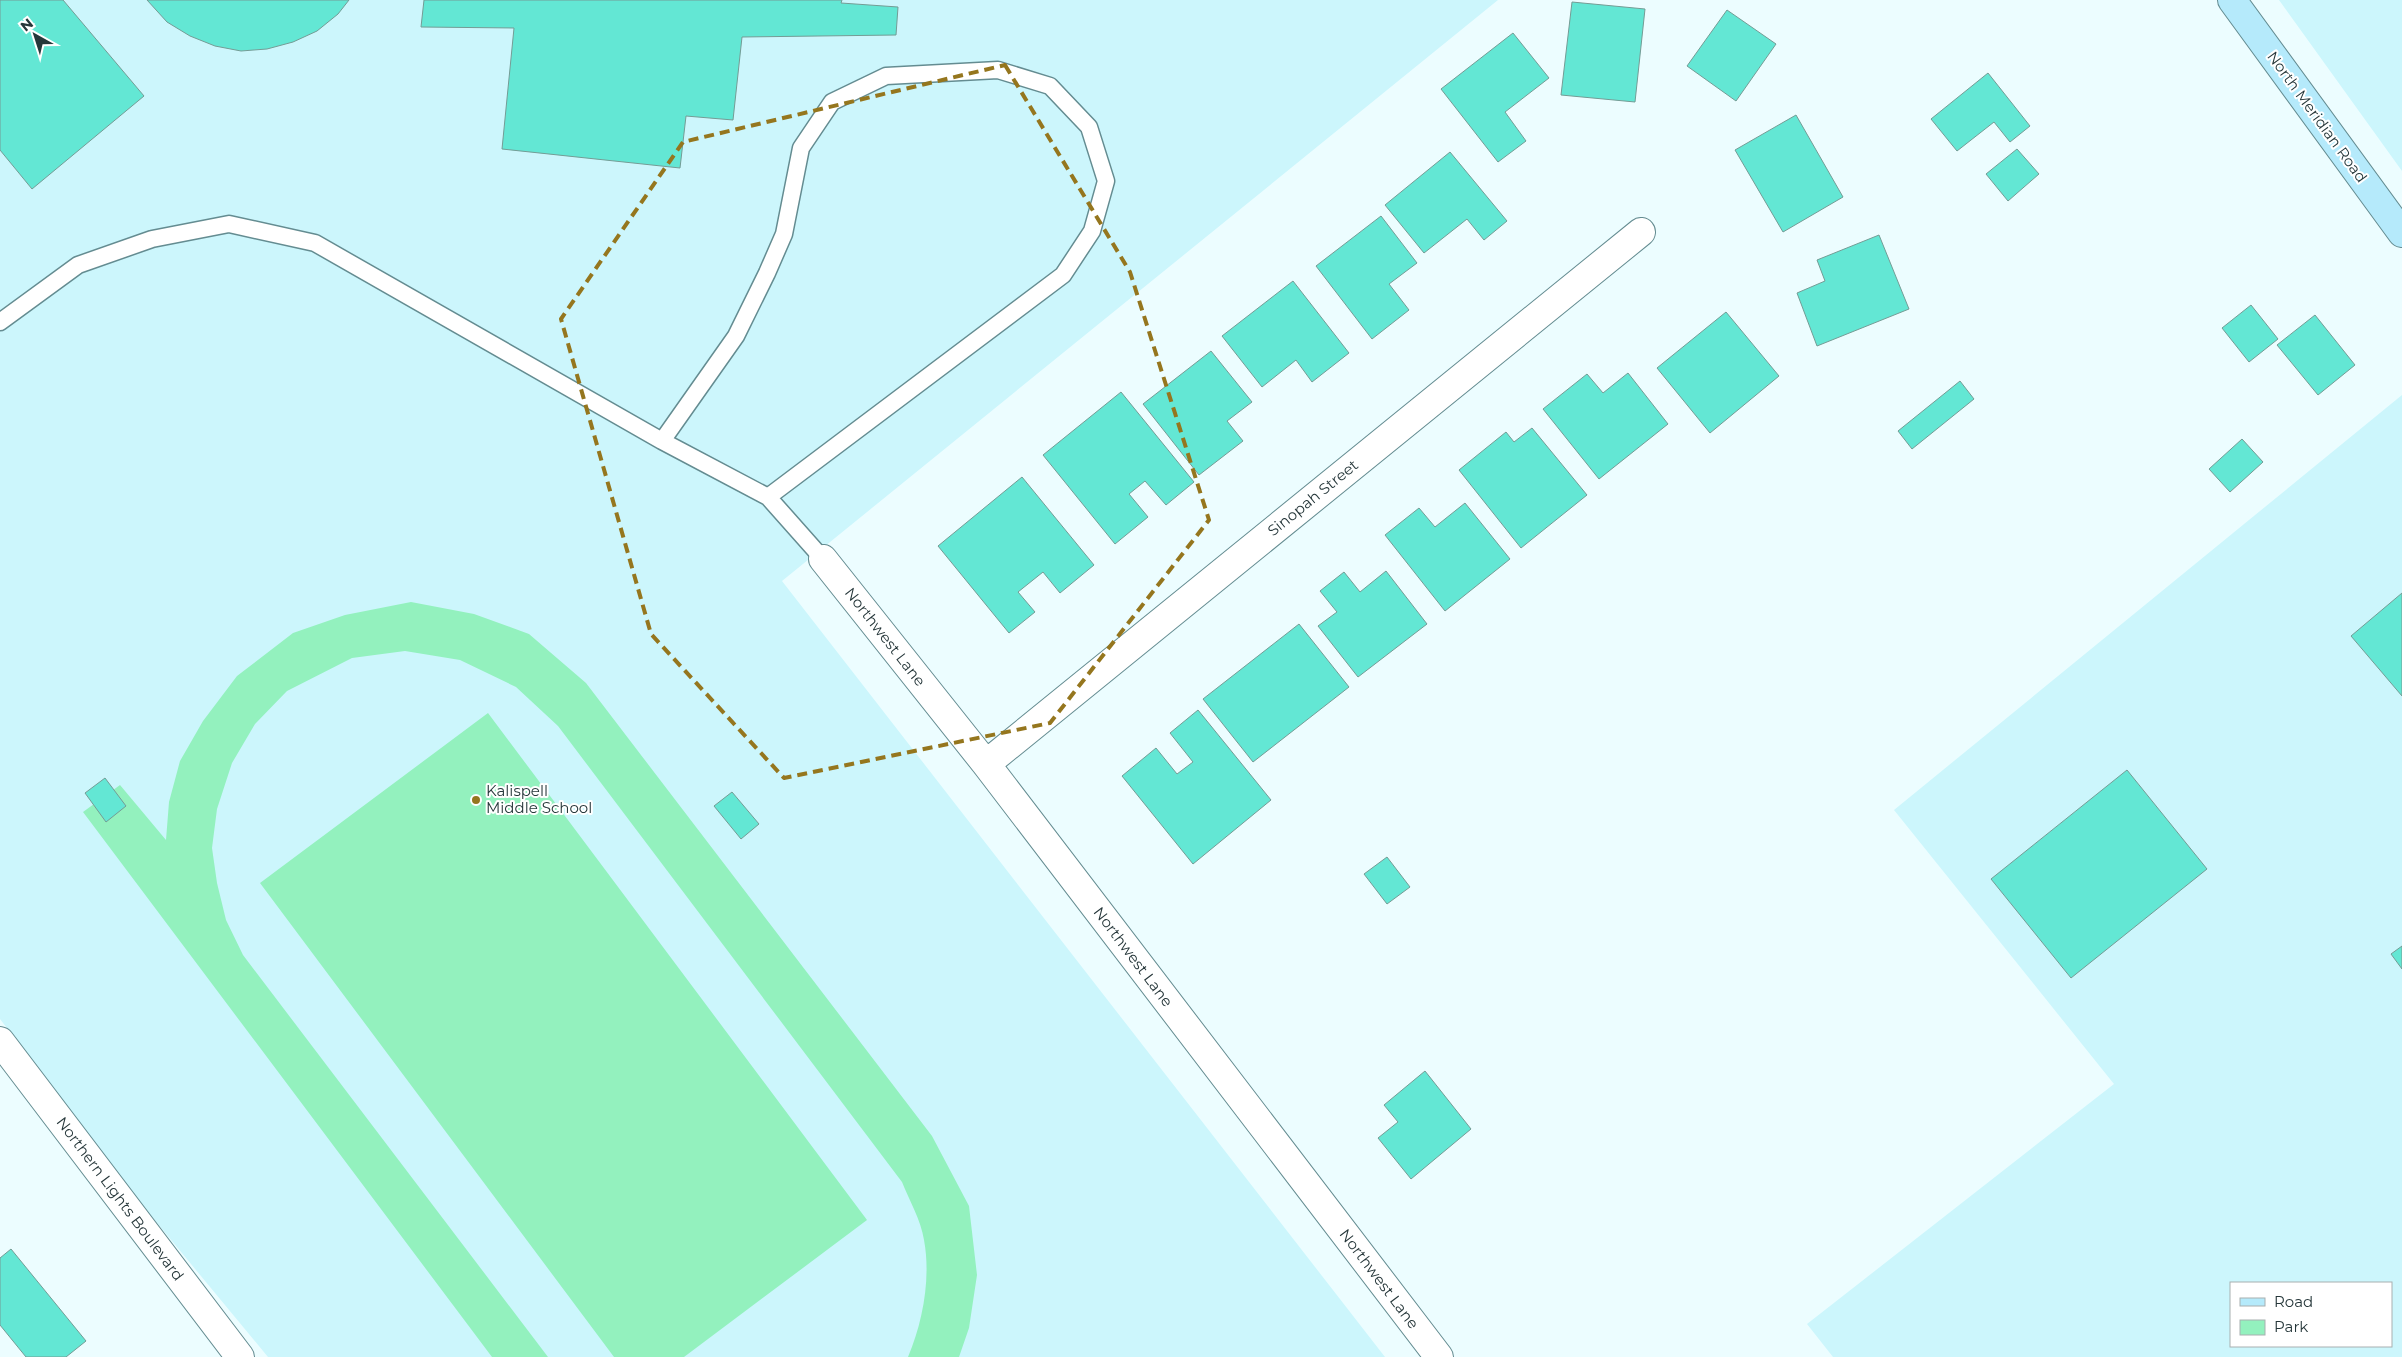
<svg xmlns="http://www.w3.org/2000/svg" width="2402" height="1357" viewBox="0 0 2402 1357" font-family="Montserrat,sans-serif">
	<style>
		.built { fill: #ccf6fc; fill-rule: evenodd }
		.green { fill: #93f1be }
		.building { fill: #63e7d4; stroke: #749c95 }
		.lines { fill: none; stroke-linecap: round; stroke-linejoin: round }
		.lane-casing { stroke: #648c91; stroke-width: 19 }
		.street-casing { stroke: #648c91; stroke-width: 30 }
		.secondary-casing { stroke: #648c91; stroke-width: 30 }
		.lane { stroke: #fff; stroke-width: 16 }
		.street { stroke: #fff; stroke-width: 28 }
		.secondary { stroke: #b5eafb; stroke-width: 28 }
		.marked { fill: none; stroke: #95761e; stroke-width: 4; stroke-dasharray: 10 6; stroke-linejoin: round }
		.poi-dot { fill: #95761e; stroke: #fff; stroke-width: 2 }
		.labels { text-anchor: middle; stroke-width: 4; stroke-linejoin: round; paint-order: stroke }
		.street-label { font-size: 15px; fill: #26373a; stroke: #fff }
		.poi-label { font-size: 15px; fill: #26373a; stroke: #fff; text-anchor: start }
	</style>
	<rect width="100%" height="100%" fill="#ecfdff"/>
	<path class="built" d="M0,0H1498L782,581L1385,1357H268L138,1200L0,1019Z
		M2279,0H2402V171Z
		M2402,395V1357H1833L1807,1324L2114,1084L1894,810ZM2231,1283H2391V1346H2231Z"/>
	<path class="green" d="M411,602L474,614L529,634L586,683L932,1136L969,1206L977,1275L969,1328L959,1357H908C923,1322 931,1277 924,1240C921,1220 909,1200 902,1182L558,726L516,687L460,660L405,651L352,658L287,691L255,724L232,763L217,809L212,848L217,883L226,920L243,955L548,1357H492L83,812L120,785L166,840L169,802L180,761L203,721L237,676L293,633L345,615Z
		M488,713L867,1220L684,1357H614L260,883Z"/>
	<path class="building" d="M0,0H63L144,96L32,189L0,150Z
		M147,0H349L338,14L317,31L293,42L267,49L241,51L215,46L190,36L167,22Z
		M424,0H842L841,3L898,7L896,35L742,37L733,120L686,116L680,168L502,149L514,28L421,27Z
		M1572,2L1645,9L1635,102L1561,95Z
		M1727,10L1776,44L1736,101L1687,66Z
		M1513,33L1549,78L1505,112L1526,141L1498,162L1441,89Z
		M1988,73L2030,126L2010,142L1994,122L1957,151L1931,119Z
		M1796,115L1843,197L1783,232L1735,150Z
		M2017,149L2039,174L2008,201L1986,174Z
		M1450,152L1507,221L1484,240L1467,219L1424,253L1385,205Z
		M1381,216L1417,263L1389,284L1409,310L1372,339L1316,266Z
		M1879,235L1909,309L1817,346L1797,293L1825,281L1817,260Z
		M1293,281L1349,353L1312,382L1296,360L1262,387L1222,336Z
		M2251,305L2278,339L2249,362L2222,328Z
		M1726,312L1779,376L1710,433L1657,368Z
		M2315,315L2355,365L2318,395L2277,345Z
		M1211,351L1252,402L1227,421L1243,441L1199,475L1143,404Z
		M1628,373L1668,424L1599,479L1543,409L1587,374L1603,393Z
		M1960,381L1974,399L1912,449L1898,431Z
		M1121,392L1194,482L1166,505L1145,481L1129,494L1148,517L1115,544L1043,455Z
		M1532,428L1587,495L1521,548L1459,470L1506,432L1514,442Z
		M2242,439L2263,462L2230,492L2209,469Z
		M1022,477L1094,565L1060,593L1043,572L1018,592L1035,612L1009,633L938,546Z
		M1465,503L1510,559L1445,611L1385,535L1419,508L1435,527Z
		M1386,571L1427,624L1358,677L1318,626L1337,612L1320,591L1344,572L1360,592Z
		M2402,593V696L2351,636Z
		M1299,624L1349,687L1253,762L1203,699Z
		M1198,710L1271,800L1193,864L1122,776L1156,748L1177,774L1193,762L1170,733Z
		M2127,770L2207,869L2071,978L1991,879Z
		M105,778L126,806L106,822L85,793Z
		M732,792L759,824L741,839L714,806Z
		M1387,857L1410,887L1387,904L1364,874Z
		M2402,946V969L2391,954Z
		M1425,1071L1471,1129L1411,1179L1378,1138L1398,1122L1384,1105Z
		M11,1249L86,1341L66,1357H26L0,1325V1258Z"/>
	<g class="lines">
		<defs>
			<path id="lane" d="M0,322L78,265L152,239L229,224L315,243L662,441L768,497L823,559
				M662,441L736,336L767,273L784,234L801,148L832,102L886,76L998,70L1050,86L1089,127L1106,181L1092,231L1063,275L768,497"/>
			<path id="street" d="M823,559L986,764L1439,1357
				M986,764L1641,232
				M0,1041L240,1357"/>
			<path id="secondary" d="M2232,0L2402,233"/>
		</defs>
		<use href="#lane" class="lane-casing"/>
		<use href="#street" class="street-casing"/>
		<use href="#secondary" class="secondary-casing"/>
		<use href="#lane" class="lane"/>
		<use href="#street" class="street"/>
		<use href="#secondary" class="secondary"/>
	</g>
	<path class="marked" d="M1005,65L1130,272L1209,520L1050,723L784,778L651,634L561,319L683,142Z"/>
	<circle class="poi-dot" cx="476" cy="800" r="5"/>
	<g class="labels">
		<g class="street-label">
			<text transform="translate(2317 117) rotate(54)" y="5">North Meridian Road</text>
			<text transform="translate(1313 498) rotate(-39)" y="5">Sinopah Street</text>
			<text transform="translate(885 637) rotate(52)" y="5">Northwest Lane</text>
			<text transform="translate(1133 957) rotate(53)" y="5">Northwest Lane</text>
			<text transform="translate(120 1199) rotate(53)" y="5">Northern Lights Boulevard</text>
			<text transform="translate(1379 1279) rotate(53)" y="5">Northwest Lane</text>
		</g>
		<g class="poi-label">
			<text x="486" y="796">Kalispell<tspan x="486" dy="17">Middle School</tspan></text>
		</g>
	</g>
	<rect x="2230" y="1282" width="162" height="65" fill="#ffffff" stroke="#a8afb0"/>
	<rect x="2240" y="1298" width="25" height="8" fill="#b5eafb" stroke="#a8afb0"/>
	<text x="2274" y="1307" font-size="15" fill="#26373a">Road</text>
	<rect x="2240" y="1320" width="25" height="15" fill="#93f1be" stroke="#a8afb0"/>
	<text x="2274" y="1332" font-size="15" fill="#26373a">Park</text>
	<g transform="translate(35 35) rotate(321)" stroke="#ffffff" stroke-width="4" paint-order="stroke">
	<path d="M0-4L9 19L0 12L-9 19Z" fill="#26373a"/>
	<text y="-8" font-size="14" font-weight="bold" text-anchor="middle" fill="#26373a">N</text>
	</g>
</svg>
